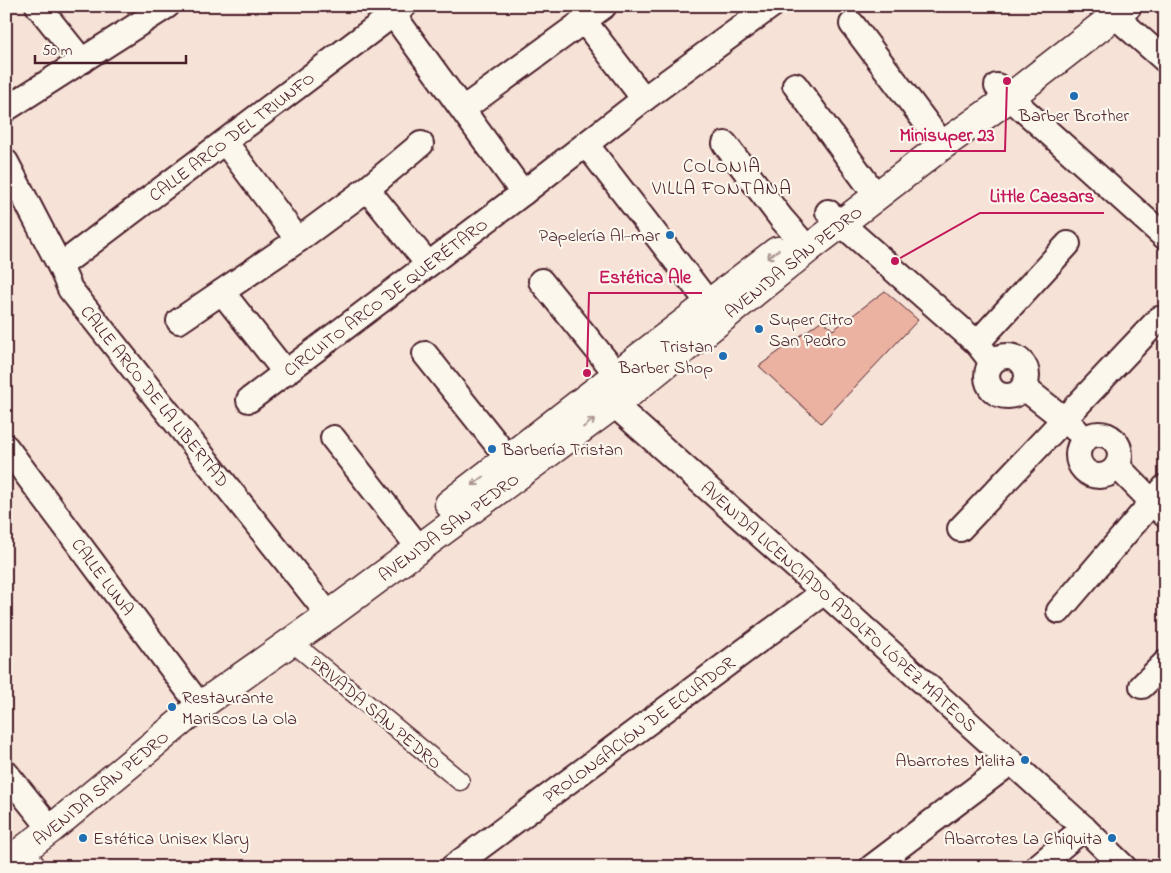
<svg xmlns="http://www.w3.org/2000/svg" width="1171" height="873" viewBox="0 0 1171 873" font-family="'Indie Flower',sans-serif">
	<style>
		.building { fill: #ebb2a2; stroke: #4a1f2b }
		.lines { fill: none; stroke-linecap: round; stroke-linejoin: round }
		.pedestrian-casing { stroke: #4a1f2b; stroke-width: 21 }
		.minor-casing { stroke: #4a1f2b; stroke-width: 28 }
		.secondary-casing { stroke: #4a1f2b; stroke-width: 31 }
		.pedestrian { stroke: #fbf7ec; stroke-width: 18 }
		.minor { stroke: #fbf7ec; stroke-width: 24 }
		.secondary { stroke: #fbf7ec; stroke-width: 28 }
		.oneway { stroke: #ab9695 }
		.poi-dot { fill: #1f6fb2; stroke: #fbf7ec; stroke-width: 2 }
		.labels { text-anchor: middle; stroke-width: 4.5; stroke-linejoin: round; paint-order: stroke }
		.poi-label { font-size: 18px; fill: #4a1f2b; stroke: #fbf7ec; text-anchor: end }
		.street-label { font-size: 18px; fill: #4a1f2b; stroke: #fbf7ec }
		.neighbourhood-label { font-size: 19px; letter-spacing: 1px; fill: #4a1f2b; stroke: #fbf7ec }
		.leader { fill: none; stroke: #c2185b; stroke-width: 2 }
		.callout-dot { fill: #c2185b; stroke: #fbf7ec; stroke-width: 2 }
		.callout-label { font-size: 19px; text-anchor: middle; font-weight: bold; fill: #c2185b; stroke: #fbf7ec; stroke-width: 4.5; stroke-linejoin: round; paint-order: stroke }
	</style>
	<rect width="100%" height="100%" fill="#f6e2d6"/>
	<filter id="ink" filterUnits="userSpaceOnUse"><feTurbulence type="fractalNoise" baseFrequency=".02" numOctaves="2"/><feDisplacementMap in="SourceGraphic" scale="10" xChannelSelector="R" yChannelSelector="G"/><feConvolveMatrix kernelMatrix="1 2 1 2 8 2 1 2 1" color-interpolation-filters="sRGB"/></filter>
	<g filter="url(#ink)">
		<path class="building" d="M885,291L918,320L821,423L759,366L822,320L833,330Z"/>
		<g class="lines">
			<defs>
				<path id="pedestrian" d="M292,642L460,781
					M25,849L37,867"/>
				<g id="minor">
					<path d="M38,6L82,61"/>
					<path d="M387,6L523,193"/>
					<path d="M1108,6L1115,16L1165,60"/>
					<path d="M584,21L644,99"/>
					<path d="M852,24L943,145"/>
					<path d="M795,85L877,197"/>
					<path d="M997,86L1165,237"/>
					<path d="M6,109L167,6"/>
					<path d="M463,109L604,6"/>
					<path d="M225,142L298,240"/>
					<path d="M586,144L720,318"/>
					<path d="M725,144L781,218L808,249"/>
					<path id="s1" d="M6,162L60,266L70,289L329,615"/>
					<path d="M367,189L428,264"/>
					<path d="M828,212L977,343L992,362"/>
					<path id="s2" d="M60,266L404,6"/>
					<path d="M541,281L628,388"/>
					<path d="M222,292L286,373"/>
					<path d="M179,321L298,240L367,189L421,144"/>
					<path d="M977,343L1068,244"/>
					<path d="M425,354L519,472"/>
					<circle cx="1007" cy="376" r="20"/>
					<path d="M1023,387L1064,419L1076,430"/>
					<path id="s3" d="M600,392L824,592L1084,828L1124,867"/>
					<path id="s4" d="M249,400L523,193L644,99L771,6"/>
					<circle cx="1099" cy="455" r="21"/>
					<path d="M333,438L420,549"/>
					<path id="s5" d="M6,447L200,706"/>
					<path d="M1117,466L1165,515"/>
					<path d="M960,529L1159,319"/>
					<path d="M1059,611L1165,487"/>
					<path d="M1142,686L1165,663"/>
					<path d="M6,773L51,829"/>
					<path id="s6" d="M453,867L824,592"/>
					<path d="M872,867L1011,762"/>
					<path d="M1037,867L1084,828"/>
				</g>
				<g id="secondary">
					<path d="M449,504L777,251"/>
					<path id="s7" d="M6,863L51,829L200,706L329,615L631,392L808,249L943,145L1009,98L1127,6"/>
				</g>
			</defs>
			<use href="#pedestrian" class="pedestrian-casing"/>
			<use href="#minor" class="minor-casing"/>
			<use href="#secondary" class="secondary-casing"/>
			<use href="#pedestrian" class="pedestrian"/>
			<use href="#minor" class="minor"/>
			<use href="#secondary" class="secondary"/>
		</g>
		<defs><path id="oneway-shaft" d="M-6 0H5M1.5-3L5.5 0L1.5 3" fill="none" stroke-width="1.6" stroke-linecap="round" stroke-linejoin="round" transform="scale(1.25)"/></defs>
		<g class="oneway">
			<use href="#oneway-shaft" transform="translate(773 254) rotate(143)"/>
			<use href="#oneway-shaft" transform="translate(589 423) rotate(-37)"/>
			<use href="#oneway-shaft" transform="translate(478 481) rotate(142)"/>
		</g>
	</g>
	<g class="poi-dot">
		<circle cx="1074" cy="96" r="5"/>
		<circle cx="670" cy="235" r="5"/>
		<circle cx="759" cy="329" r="5"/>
		<circle cx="723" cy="356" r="5"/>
		<circle cx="492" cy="449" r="5"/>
		<circle cx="172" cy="707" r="5"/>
		<circle cx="1025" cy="760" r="5"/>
		<circle cx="83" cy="838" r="5"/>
		<circle cx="1112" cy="838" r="5"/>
	</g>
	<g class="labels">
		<g class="poi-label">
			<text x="1074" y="121" text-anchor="middle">Barber Brother</text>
			<text x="660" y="241">Papelería Al-mar</text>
			<text x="769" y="325" text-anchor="start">Super Citro<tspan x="769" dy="21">San Pedro</tspan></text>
			<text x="713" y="352">Tristan<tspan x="713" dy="21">Barber Shop</tspan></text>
			<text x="502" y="455" text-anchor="start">Barbería Tristan</text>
			<text x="182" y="703" text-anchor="start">Restaurante<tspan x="182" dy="21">Mariscos La Ola</tspan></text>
			<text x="1015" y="766">Abarrotes Melita</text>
			<text x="93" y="844" text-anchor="start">Estética Unisex Klary</text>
			<text x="1102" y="844">Abarrotes La Chiquita</text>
		</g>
		<g class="street-label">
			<text dy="6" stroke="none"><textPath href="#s2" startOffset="215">CALLE ARCO DEL TRIUNFO</textPath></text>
			<text dy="6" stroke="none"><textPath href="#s7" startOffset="991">AVENIDA SAN PEDRO</textPath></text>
			<text dy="6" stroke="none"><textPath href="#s4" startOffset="171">CIRCUITO ARCO DE QUERÉTARO</textPath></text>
			<text dy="6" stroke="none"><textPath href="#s1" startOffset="279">CALLE ARCO DE LA LIBERTAD</textPath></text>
			<text dy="6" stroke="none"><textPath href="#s7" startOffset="556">AVENIDA SAN PEDRO</textPath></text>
			<text dy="6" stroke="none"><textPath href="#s5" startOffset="162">CALLE LUNA</textPath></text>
			<text dy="6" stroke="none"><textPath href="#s3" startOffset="321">AVENIDA LICENCIADO ADOLFO LÓPEZ MATEOS</textPath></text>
			<text transform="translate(376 712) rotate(40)" y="6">PRIVADA SAN PEDRO</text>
			<text dy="6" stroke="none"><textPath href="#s6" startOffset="231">PROLONGACIÓN DE ECUADOR</textPath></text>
			<text dy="6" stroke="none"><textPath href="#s7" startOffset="121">AVENIDA SAN PEDRO</textPath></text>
		</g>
		<g class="neighbourhood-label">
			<text x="722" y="172">COLONIA<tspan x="722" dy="22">VILLA FONTANA</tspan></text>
		</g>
	</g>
	<path class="leader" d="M1007 81L1005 151H890M895 261L980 213H1104M587 373L589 293H702"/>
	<g class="callout-dot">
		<circle cx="1007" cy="81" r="5"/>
		<circle cx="895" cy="261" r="5"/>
		<circle cx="587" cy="373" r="5"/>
	</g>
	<g class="callout-label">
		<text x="947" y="141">Minisuper 23</text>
		<text x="1042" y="202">Little Caesars</text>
		<text x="645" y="283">Estética Ale</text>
	</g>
	<rect width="1171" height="873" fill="none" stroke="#fbf7ec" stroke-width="25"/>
	<rect x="12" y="12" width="1146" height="848" fill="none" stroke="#4a1f2b" stroke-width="2" filter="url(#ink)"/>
	<path d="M35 55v8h151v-8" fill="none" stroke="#4a1f2b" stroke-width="2.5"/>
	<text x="42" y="55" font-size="15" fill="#4a1f2b" stroke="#fbf7ec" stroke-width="4" paint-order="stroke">50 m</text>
</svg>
